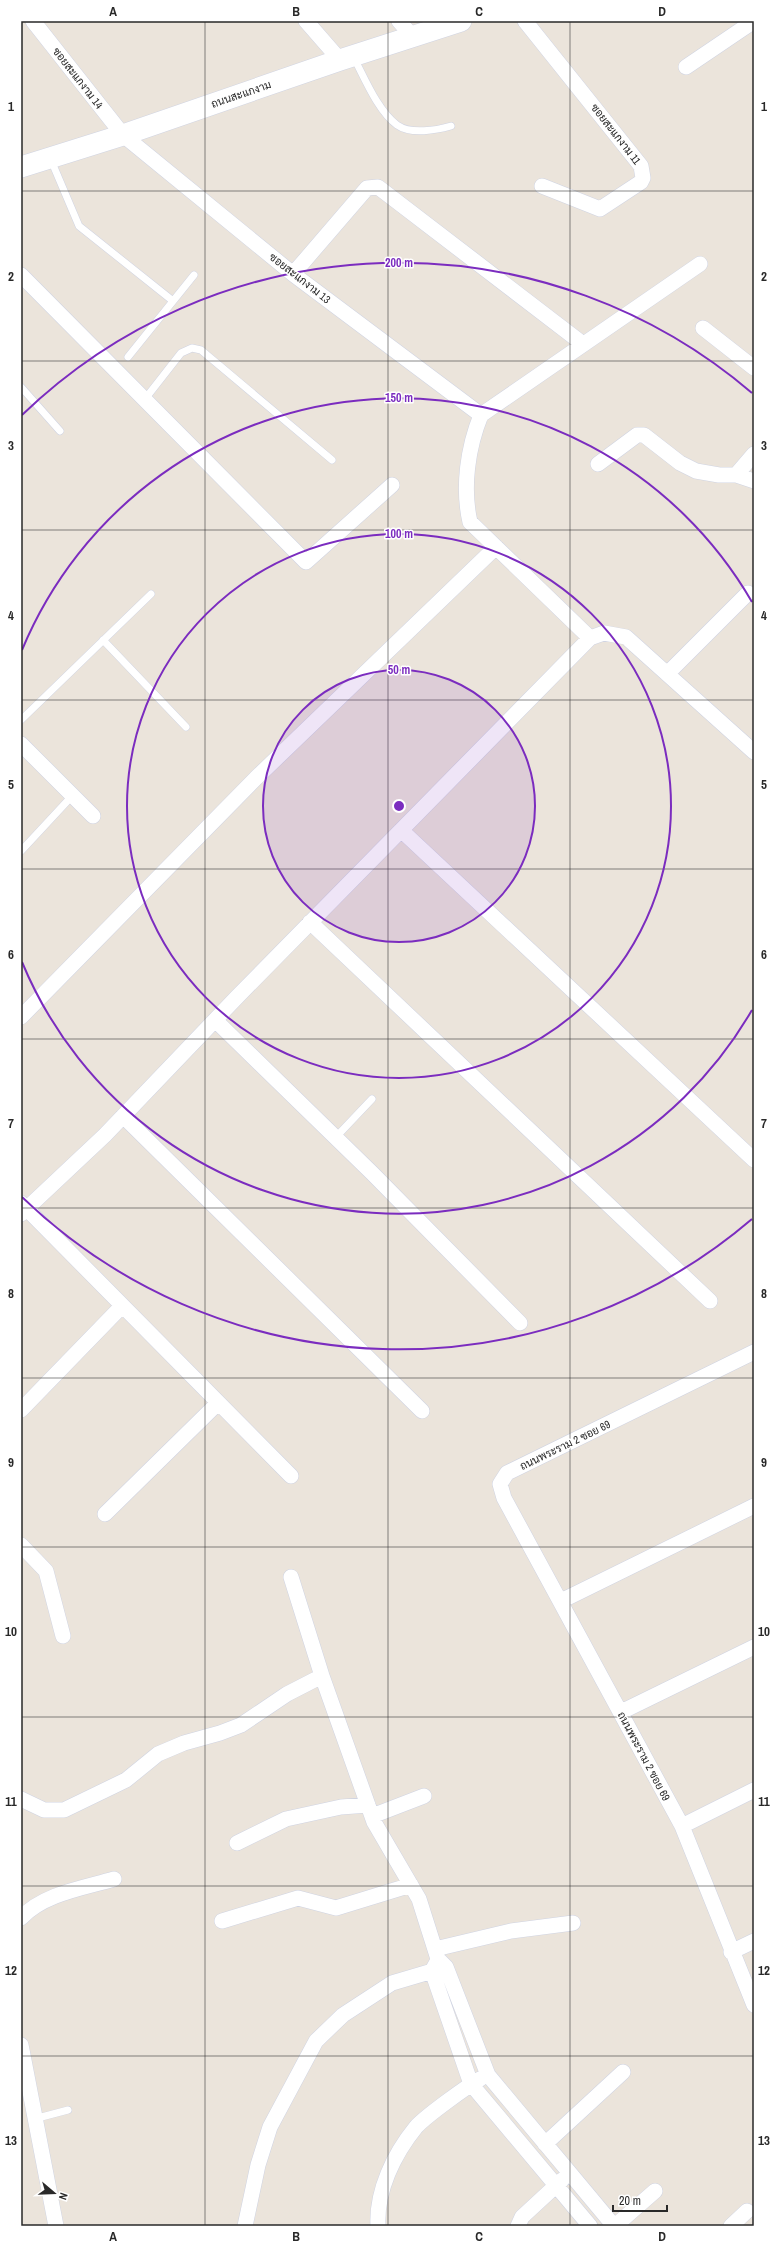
<svg xmlns="http://www.w3.org/2000/svg" width="775" height="2247" viewBox="0 0 775 2247" font-family="'Archivo Narrow',Sarabun,sans-serif">
	<style>
		.lines { fill: none; stroke-linecap: round; stroke-linejoin: round }
		.lane-casing { stroke: #d0d4e2; stroke-width: 8 }
		.street-casing { stroke: #d0d4e2; stroke-width: 16 }
		.secondary-casing { stroke: #d0d4e2; stroke-width: 22 }
		.lane { stroke: #fff; stroke-width: 7 }
		.street { stroke: #fff; stroke-width: 15 }
		.secondary { stroke: #fff; stroke-width: 21 }
		.grid { fill: none; stroke: #292929; stroke-width: 1; stroke-opacity: 0.55 }
		.ring { fill: none; stroke: #7b2cbf; stroke-width: 2 }
		.labels { text-anchor: middle; stroke-width: 3; stroke-linejoin: round; paint-order: stroke }
		.street-label { font-size: 11px; fill: #292929; stroke: #fff }
		.centre { fill: #7b2cbf; stroke: #fff; stroke-width: 2 }
		.ring-label { font-size: 12px; text-anchor: middle; font-weight: bold; fill: #7b2cbf; stroke: #fff; stroke-width: 3; stroke-linejoin: round; paint-order: stroke }
		.neatline { fill: none; stroke: #292929; stroke-width: 1.5 }
		.grid-label { font-size: 13px; text-anchor: middle; font-weight: bold; fill: #292929 }
	</style>
	<rect width="100%" height="100%" fill="#ebe4db"/>
	<g class="lines">
		<defs>
			<path id="lane" d="M354,58C365,79 378,111 397,125C411,135 437,130 451,126
				M51,160L79,226L173,301
				M128,357L194,275
				M21,387L60,431
				M145,399L181,353L192,348L201,350L332,460
				M103,640L186,727
				M21,720L151,594
				M21,851L73,795
				M336,1137L372,1099
				M34,2119L68,2110"/>
			<path id="street" d="M33,21L123,135L293,274L481,415
				M306,21L340,60
				M399,21L413,37
				M525,21L641,166L643,178L641,182L600,209L542,186
				M686,67L754,21
				M293,274L367,188L378,187L583,344
				M21,275L306,562L392,485
				M703,328L754,368
				M598,464L637,435H644L680,463L696,471L719,475H736L754,481
				M736,475L754,454
				M590,638L470,522C462,487 468,447 481,415L700,264
				M667,674L748,593
				M21,744L93,816
				M401,830L754,1160
				M310,922L710,1301
				M21,1017L256,778L496,547
				M215,1020L372,1173L520,1323
				M123,1116L422,1411
				M21,1203L291,1476
				M21,1214L105,1135L237,997L590,638L604,633L626,637L754,752
				M754,1352L507,1473L500,1484L504,1498L682,1826L754,2005
				M21,1410L122,1306
				M105,1514L218,1403
				M21,1545L46,1571L63,1636
				M291,1577L322,1676L374,1822L419,1899L438,1959L446,1967L488,2075L614,2226
				M561,1601L754,1506
				M621,1712L754,1647
				M21,1799L44,1810H64L126,1780L158,1754L184,1743L220,1733L241,1725L287,1694L322,1676
				M372,1816L424,1796
				M682,1826L754,1790
				M237,1843L286,1819L341,1807L368,1805
				M21,1918C43,1894 83,1888 114,1879
				M222,1921L298,1898L336,1908L411,1885
				M435,1949L511,1931L573,1923
				M731,1952L754,1941
				M437,1962L432,1971L471,2084L590,2226
				M21,2045L56,2226
				M545,2144L623,2072
				M245,2226L258,2165L270,2127L316,2041L343,2015L392,1983L446,1967
				M378,2226C376,2191 394,2154 416,2127C426,2116 466,2087 480,2079
				M518,2226L522,2217L562,2180
				M615,2226L655,2191
				M731,2226L747,2211"/>
			<path id="secondary" d="M21,167L123,135L340,60L461,21"/>
		</defs>
		<use href="#lane" class="lane-casing"/>
		<use href="#street" class="street-casing"/>
		<use href="#secondary" class="secondary-casing"/>
		<use href="#lane" class="lane"/>
		<use href="#street" class="street"/>
		<use href="#secondary" class="secondary"/>
	</g>
	<path class="grid" d="M205,21V2226M388,21V2226M570,21V2226M21,191H754M21,361H754M21,530H754M21,700H754M21,869H754M21,1039H754M21,1208H754M21,1378H754M21,1547H754M21,1717H754M21,1886H754M21,2056H754"/>
	<circle cx="399" cy="806" r="136" fill="#7b2cbf" fill-opacity=".12"/>
	<g class="ring">
		<circle cx="399" cy="806" r="136"/>
		<circle cx="399" cy="806" r="272"/>
		<path d="M752 1010A408 408 0 0 1 22 962M22 650A408 408 0 0 1 752 602"/>
		<path d="M752 1219A543 543 0 0 1 22 1197M22 415A543 543 0 0 1 752 393"/>
	</g>
	<g class="labels">
		<g class="street-label">
			<text transform="translate(78 78) rotate(52)" y="4">ซอยสะแกงาม 14</text>
			<text transform="translate(241 94) rotate(-19)" y="4">ถนนสะแกงาม</text>
			<text transform="translate(616 134) rotate(52)" y="4">ซอยสะแกงาม 11</text>
			<text transform="translate(300 278) rotate(38)" y="4">ซอยสะแกงาม 13</text>
			<text transform="translate(565 1445) rotate(-26)" y="4">ถนนพระราม 2 ซอย 69</text>
			<text transform="translate(644 1756) rotate(62)" y="4">ถนนพระราม 2 ซอย 69</text>
		</g>
	</g>
	<circle cx="399" cy="806" r="6" class="centre"/>
	<g class="ring-label">
		<text x="399" y="267">200 m</text>
		<text x="399" y="402">150 m</text>
		<text x="399" y="538">100 m</text>
		<text x="399" y="674">50 m</text>
	</g>
	<rect width="775" height="2247" fill="none" stroke="#ffffff" stroke-width="44"/>
	<g transform="translate(54 2193) rotate(109)" stroke="#ffffff" stroke-width="3" paint-order="stroke">
	<path d="M0-3L7 15L0 10L-7 15Z" fill="#292929"/>
	<text y="-6" font-size="11" font-weight="bold" text-anchor="middle" fill="#292929">N</text>
	</g>
	<path d="M613 2205v6h54v-6" fill="none" stroke="#292929" stroke-width="2"/>
	<text x="619" y="2205" font-size="12" fill="#292929" stroke="#ffffff" stroke-width="3" paint-order="stroke">20 m</text>
	<rect x="22" y="22" width="731" height="2203" class="neatline"/>
	<g class="grid-label">
		<text x="113" y="16">A</text>
		<text x="296" y="16">B</text>
		<text x="479" y="16">C</text>
		<text x="662" y="16">D</text>
		<text x="11" y="111">1</text>
		<text x="764" y="111">1</text>
		<text x="11" y="281">2</text>
		<text x="764" y="281">2</text>
		<text x="11" y="450">3</text>
		<text x="764" y="450">3</text>
		<text x="11" y="620">4</text>
		<text x="764" y="620">4</text>
		<text x="11" y="789">5</text>
		<text x="764" y="789">5</text>
		<text x="11" y="959">6</text>
		<text x="764" y="959">6</text>
		<text x="11" y="1128">7</text>
		<text x="764" y="1128">7</text>
		<text x="11" y="1298">8</text>
		<text x="764" y="1298">8</text>
		<text x="11" y="1467">9</text>
		<text x="764" y="1467">9</text>
		<text x="11" y="1636">10</text>
		<text x="764" y="1636">10</text>
		<text x="11" y="1806">11</text>
		<text x="764" y="1806">11</text>
		<text x="11" y="1975">12</text>
		<text x="764" y="1975">12</text>
		<text x="11" y="2145">13</text>
		<text x="764" y="2145">13</text>
		<text x="113" y="2241">A</text>
		<text x="296" y="2241">B</text>
		<text x="479" y="2241">C</text>
		<text x="662" y="2241">D</text>
	</g>
</svg>
